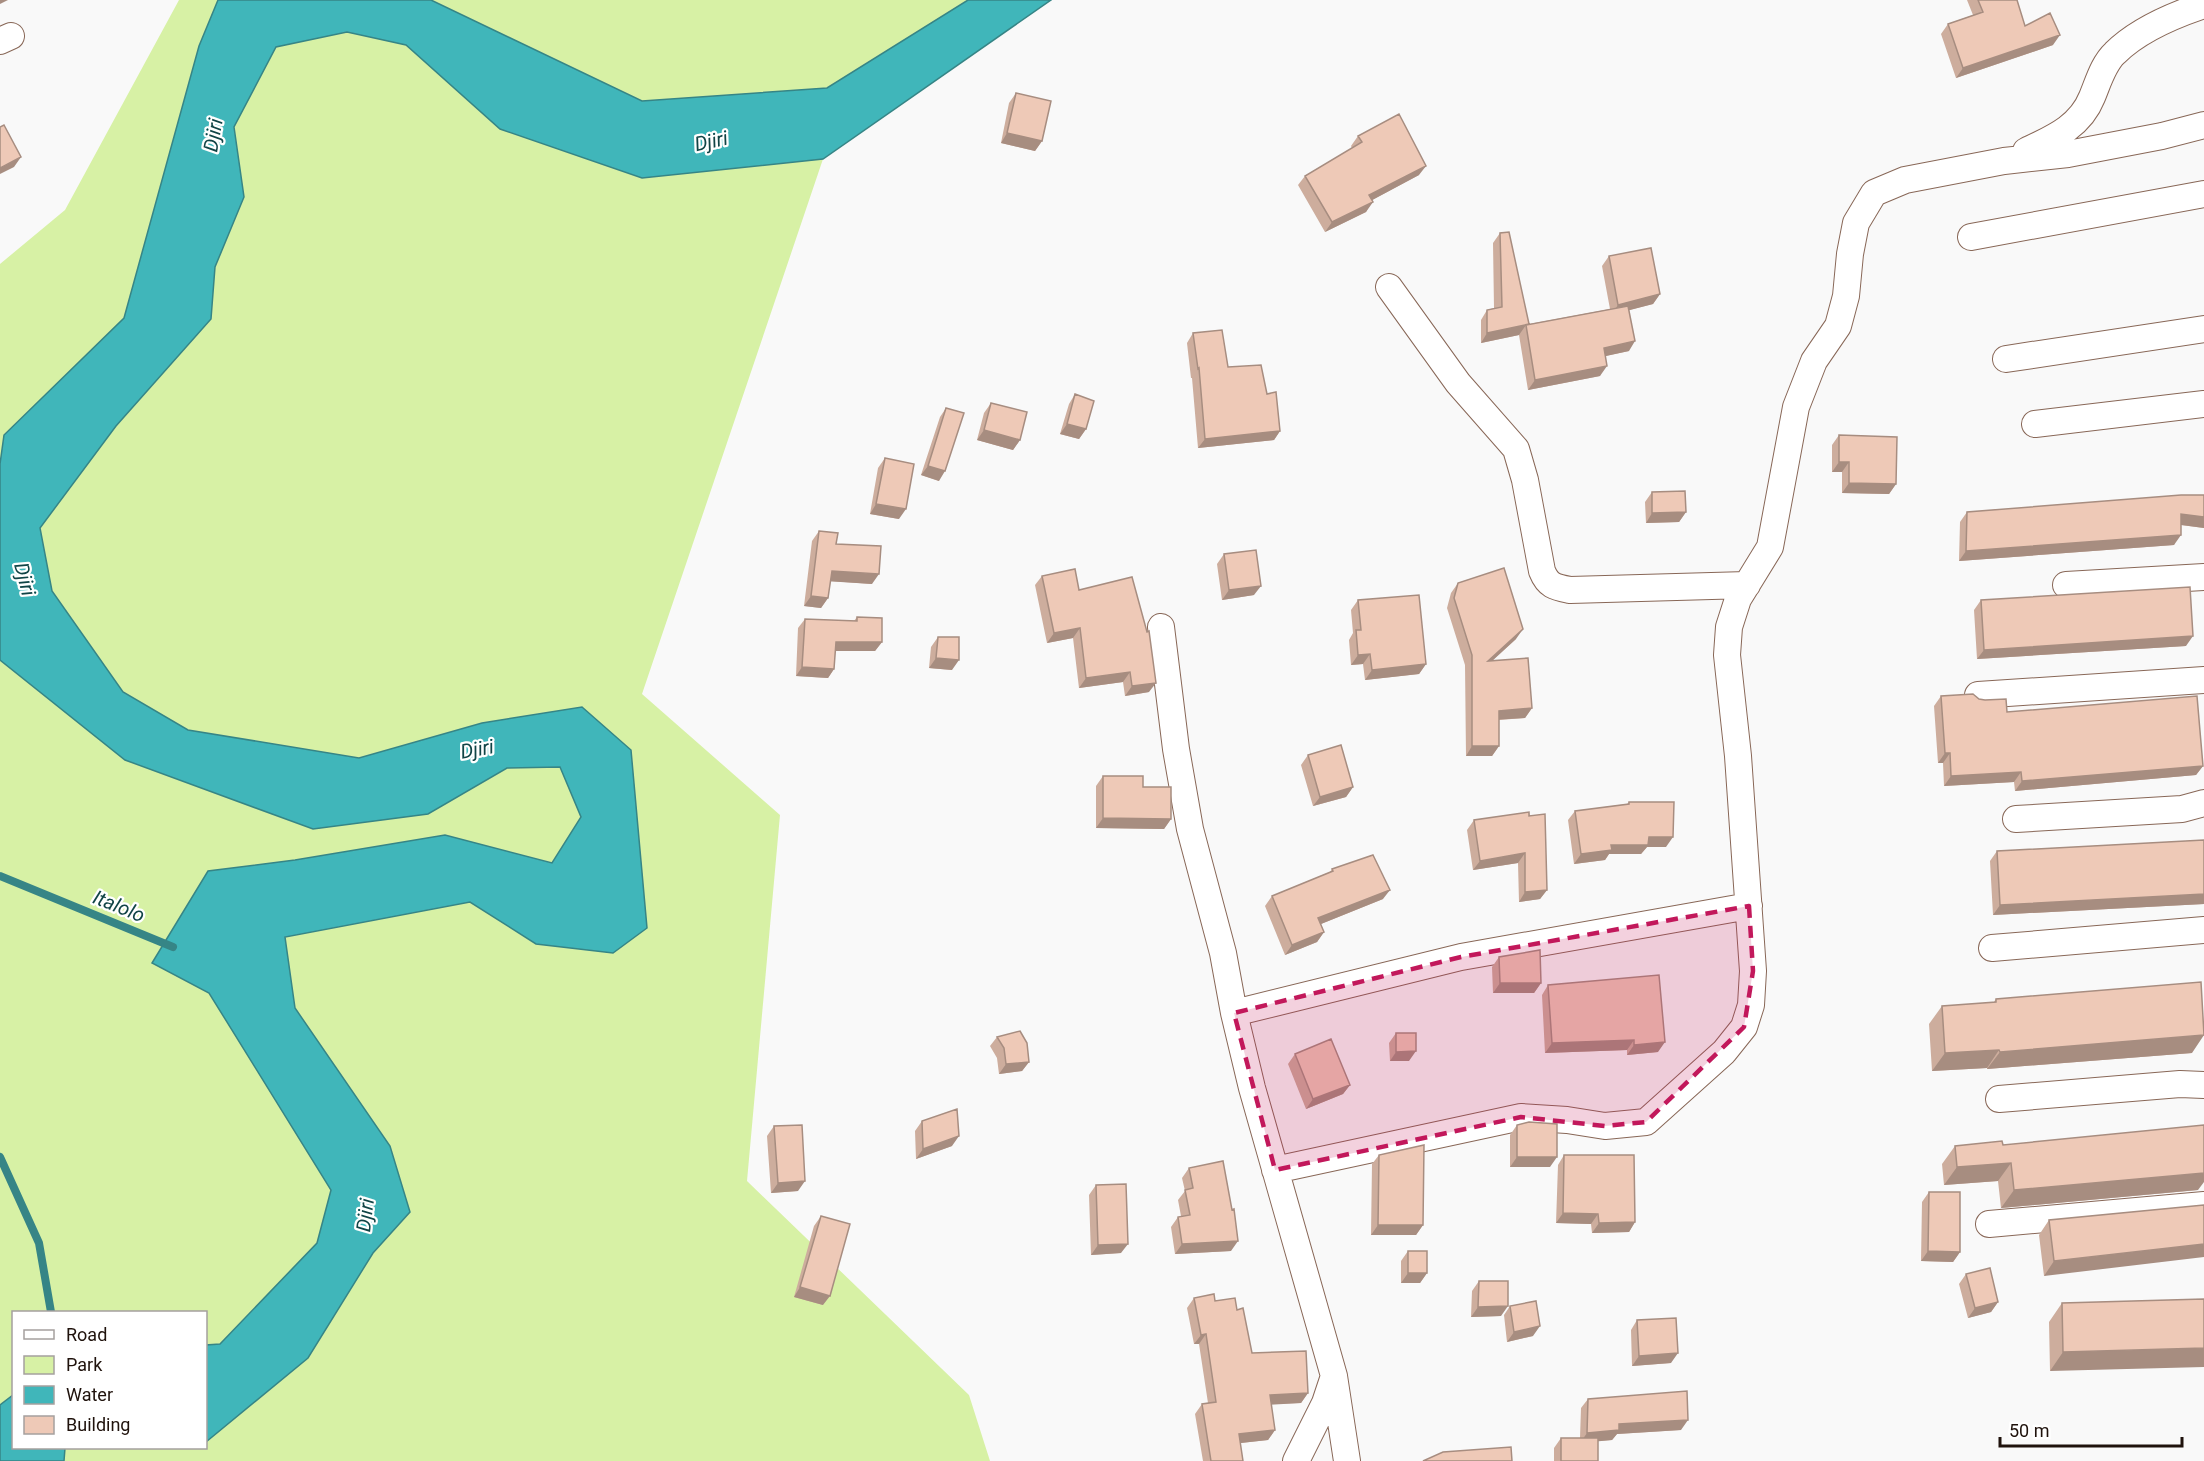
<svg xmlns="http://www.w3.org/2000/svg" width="2204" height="1461" viewBox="0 0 2204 1461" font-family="Roboto,sans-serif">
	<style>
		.green { fill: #d7f1a5 }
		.water { fill: #40b6ba; stroke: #368586; stroke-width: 1.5 }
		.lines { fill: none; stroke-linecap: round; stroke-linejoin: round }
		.stream { stroke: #368586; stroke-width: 8 }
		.minor-casing { stroke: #886757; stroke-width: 28 }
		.minor { stroke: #fff; stroke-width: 26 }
		.wall { fill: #cdad9d }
		.shaded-wall { fill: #a78d80 }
		.building { fill: #eec9b7; stroke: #a78d80; stroke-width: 1.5 }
		.marked { fill: #c2185b; fill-opacity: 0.2; stroke: #c2185b; stroke-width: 4.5; stroke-dasharray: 12 8; stroke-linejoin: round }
		.labels { text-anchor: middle; stroke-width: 4.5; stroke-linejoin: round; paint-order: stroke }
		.water-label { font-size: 20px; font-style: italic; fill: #104446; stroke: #fff }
	</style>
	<rect width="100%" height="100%" fill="#f9f9f9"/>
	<path class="green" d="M179,0H218L199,46L124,318L4,435L0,464V264L65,210Z
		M431,0H968L827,88L642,101Z
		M347,32L406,45L500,129L642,178L823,159L642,694L780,815L747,1181L969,1395L990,1461H64L65,1448H206V1442L308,1358L373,1253L410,1212L390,1146L295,1008L285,937L470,902L536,944L613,953L582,707L482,723L359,758L188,730L123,692L52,591L40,528L116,426L211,319L215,267L244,197L234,127L276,47Z
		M0,660L125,760L428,814L507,768L560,767L581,817L552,863L445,835L295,860L208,871L152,963L209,993L331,1190L317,1243L220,1344L206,1345V1312H14L13,1395L0,1405Z"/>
	<path class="water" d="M218,0H431L642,101L827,88L968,0H1051L823,159L642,178L500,129L406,45L347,32L276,47L234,127L244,197L215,267L211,319L116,426L40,528L52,591L123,692L188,730L359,758L482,723L582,707L631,750L647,928L613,953L536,944L470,902L285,937L295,1008L390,1146L410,1212L373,1253L308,1358L206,1442V1345L220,1344L317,1243L331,1190L209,993L152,963L208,871L295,860L445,835L552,863L581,817L560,767L507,768L428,814L313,829L125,760L0,660V464L4,435L124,318L199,46Z
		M13,1395L14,1448H65L64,1461H0V1405Z"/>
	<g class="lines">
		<path class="stream" d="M0,876L173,947
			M0,1157L39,1243L51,1312"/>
		<defs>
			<path id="minor" d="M0,41L11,36
				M2026,151C2053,138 2080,127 2092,97C2098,83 2103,64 2115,53C2138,30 2174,15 2204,5
				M1971,237L2204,194
				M1389,287L1458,383L1516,449L1525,480L1542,571C1548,586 1555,587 1570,590L1747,585
				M2006,359L2204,329
				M2035,424L2204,404
				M2066,585L2204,577
				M1161,627L1176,749L1190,829L1223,953L1234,1013L1252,1088L1334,1376L1347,1461
				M1978,695L2204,680
				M2016,819L2182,809L2204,803
				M1992,948L2204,930
				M1234,1013L1461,957L1749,906
				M1999,1099L2180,1084L2204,1085
				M1275,1170L1521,1117L1567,1120L1605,1126L1646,1122L1724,1052L1744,1027L1751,1005L1753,971L1738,756L1727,655L1729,627L1738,599L1770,547L1796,407L1814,361L1838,326L1846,296L1850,254L1856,223L1874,193L1905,180L2004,161L2068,154L2162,136L2204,125
				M1989,1224L2204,1205
				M1296,1461L1325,1403L1333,1379"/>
		</defs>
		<use href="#minor" class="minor-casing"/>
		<use href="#minor" class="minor"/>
	</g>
	<path class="wall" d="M1967,0H2017L2025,26L2053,45L1956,78L1941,34L1948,24L1973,15Z
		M1016,93L1042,141L1035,151L1001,143L1009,103Z
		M1358,136L1419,175L1372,200L1366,212L1325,232L1298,185L1305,176L1352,148L1351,146Z
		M1500,233L1529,324L1610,309L1602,266L1609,256L1660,294L1653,304L1629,310V351L1605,356L1600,376L1528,390L1519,335L1481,343V320L1487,310L1494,308L1493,243Z
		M1193,333L1228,367L1267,394L1280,431L1274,440L1198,448L1192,378H1191L1187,343Z
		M1075,394L1086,429L1079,439L1060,434L1069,404Z
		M991,403L1020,440L1013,450L977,440L984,413Z
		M946,408L939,481L921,475L940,417Z
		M1839,435L1896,484L1889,494L1842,493V472H1832V445Z
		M885,458L899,519L870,514L878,468Z
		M1652,492L1686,512L1679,522L1646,523L1645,502Z
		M2204,495V528L2181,525L2174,545L1959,561L1960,522L1967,512Z
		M819,531L836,544L872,584L830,581L828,598L821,608L804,606L812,541Z
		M1224,554L1254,595L1222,600L1217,564Z
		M1042,576L1079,590L1149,692L1125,696L1123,682L1079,688L1073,638L1047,643L1035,585Z
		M1458,583L1516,639L1492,661L1532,708L1525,718L1499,720V746L1492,756H1466L1465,665L1447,608L1451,593Z
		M1358,600L1426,664L1419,674L1365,680L1363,664L1351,665L1349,640L1353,633L1351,610Z
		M1981,600L2186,646L1977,659L1974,610Z
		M857,617L882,642L875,651H835L834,669L828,678L796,676L798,628L805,619L854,621Z
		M938,637L952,670L929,668L931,647Z
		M1941,696L1979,699L2007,712L2203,766L2196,775L2015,791L2014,782L1944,786L1943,763H1938L1934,706Z
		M1308,755L1353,787L1346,797L1313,806L1301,765Z
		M1103,776L1143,787L1171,819L1164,829L1096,828V786Z
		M1629,802L1666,847H1647L1641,854H1609L1605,860L1574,864L1568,820L1575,811L1627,804Z
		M1529,812L1547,890L1540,899L1519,902L1518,863L1473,870L1467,830L1474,820Z
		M2204,840V904L1993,915L1990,861L1997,851Z
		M1332,869L1383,899L1321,924L1324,932L1317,942L1285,955L1265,906L1272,896L1330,872Z
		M1499,957L1541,983L1534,993H1493L1492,967Z
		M1548,985L1658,1052L1627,1055V1050L1545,1053L1542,995Z
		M1996,999L2192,1053L1987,1069V1068L1932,1071L1929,1024L1942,1006L1993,1003Z
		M1396,1033L1409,1061H1390L1389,1043Z
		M997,1037L1029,1062L1022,1071L999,1074L997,1058L990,1046Z
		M1295,1054L1350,1085L1343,1094L1306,1109L1288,1064Z
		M922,1121L952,1146L916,1159L915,1131Z
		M1517,1125L1550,1167H1510V1135Z
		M774,1126L798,1191L771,1193L767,1136Z
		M2003,1145L2198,1190L2001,1208L1998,1181L1944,1185L1942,1164L1955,1146Z
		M1379,1155L1423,1225L1416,1235H1371L1372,1164Z
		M1564,1155L1635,1222L1629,1232L1592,1233L1591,1224L1556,1223L1558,1165Z
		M1189,1168L1231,1251L1175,1254L1171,1227L1178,1217L1181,1216L1178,1200L1185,1191L1182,1178Z
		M1096,1185L1121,1253L1091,1255L1089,1195Z
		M1929,1192L1960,1252L1953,1262L1921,1261L1922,1202Z
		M2204,1205L2044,1276L2039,1235L2049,1220Z
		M821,1216L823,1305L794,1297L814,1226Z
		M1408,1251L1427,1273L1420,1283H1401V1261Z
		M1966,1274L1998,1302L1991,1312L1968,1318L1959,1284Z
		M1479,1281L1501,1316L1471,1317L1472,1291Z
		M1194,1298L1215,1301L1237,1310L1252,1353L1308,1393L1301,1403L1271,1404L1275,1430L1268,1440L1240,1443L1243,1461H1203L1195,1414L1202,1404L1208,1403L1199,1344H1194L1187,1308Z
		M2204,1299L2050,1371L2049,1322L2062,1303Z
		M1510,1306L1533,1336L1507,1342L1504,1315Z
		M1637,1320L1671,1363L1632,1366L1631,1330Z
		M1588,1399L1681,1430L1617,1434L1612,1440L1598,1441V1461H1554V1448L1561,1438H1580L1581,1408Z"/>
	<path class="shaded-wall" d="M0,0H8L0,4Z
		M2060,35L2053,45L1956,78L1963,68Z
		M1007,133L1042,141L1035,151L1001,143Z
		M21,157L14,167L0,174V168Z
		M1426,166L1419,175L1363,205L1369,195Z
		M1373,202L1366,212L1325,232L1332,222Z
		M1660,294L1653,304L1611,315L1618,305Z
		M1526,325L1519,335L1481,343L1487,333Z
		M1635,341L1629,351L1597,358L1604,348Z
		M1607,366L1600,376L1528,390L1535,380Z
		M1067,424L1086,429L1079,439L1060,434Z
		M984,430L1020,440L1013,450L977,440Z
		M1280,431L1274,440L1198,448L1205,439Z
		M1839,462H1849L1842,472H1832Z
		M928,466L945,471L939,481L921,475Z
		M1849,483L1896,484L1889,494L1842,493Z
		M876,504L906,509L899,519L870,514Z
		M1686,512L1679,522L1646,523L1652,513Z
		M2181,514L2204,517V528L2174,524Z
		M2181,535L2174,545L1959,561L1966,551Z
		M832,571L879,574L872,584L825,581Z
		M1261,586L1254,595L1222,600L1229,590Z
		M811,596L828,598L821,608L804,606Z
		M1080,628L1073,638L1047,643L1054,633Z
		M1523,629L1516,639L1481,671L1488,661Z
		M2193,636L2186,646L1977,659L1984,650Z
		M836,642H882L875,651H829Z
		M1370,654L1363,664L1351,665L1358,655Z
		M936,658L959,660L952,670L929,668Z
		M1426,664L1419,674L1365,680L1372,670Z
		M802,667L834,669L828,678L796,676Z
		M1130,672L1123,682L1079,688L1086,678Z
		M1156,683L1149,692L1125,696L1132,686Z
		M1532,708L1525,718L1492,720L1499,711Z
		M1472,746H1499L1492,756H1466Z
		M1945,753H1950L1943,763H1938Z
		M2203,766L2196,775L2015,791L2022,781Z
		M2021,772L2014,782L1944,786L1951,776Z
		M1353,787L1346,797L1313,806L1320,797Z
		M1103,818L1171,819L1164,829L1096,828Z
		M1649,837H1673L1666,847H1647L1641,854H1609L1605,860L1574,864L1581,854L1611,845Z
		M1525,853L1518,863L1473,870L1480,861Z
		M1390,890L1383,899L1311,928L1318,918Z
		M1547,890L1540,899L1519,902L1525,892Z
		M2204,894V904L1993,915L2000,905Z
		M1324,932L1317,942L1285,955L1292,945Z
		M1500,983H1541L1534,993H1493Z
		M2204,1035L2192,1053L1987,1069L2000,1052Z
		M1634,1040L1627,1050L1545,1053L1552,1043Z
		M1665,1042L1658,1052L1627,1055L1634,1045Z
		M1999,1050L1987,1068L1932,1071L1945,1053Z
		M1416,1051L1409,1061H1390L1396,1052Z
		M1029,1062L1022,1071L999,1074L1006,1064Z
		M1350,1085L1343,1094L1306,1109L1313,1099Z
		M959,1136L952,1146L916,1159L923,1149Z
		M1517,1157H1557L1550,1167H1510Z
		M2011,1163L1998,1181L1944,1185L1957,1167Z
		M2204,1173V1182L2198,1190L2001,1208L2014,1190Z
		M805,1181L798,1191L771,1193L778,1183Z
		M1563,1213L1598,1214L1591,1224L1556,1223Z
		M1635,1222L1629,1232L1592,1233L1599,1223Z
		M1378,1225H1423L1416,1235H1371Z
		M1238,1241L1231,1251L1175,1254L1182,1244Z
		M1128,1244L1121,1253L1091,1255L1098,1245Z
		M2204,1244V1257L2044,1276L2054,1261Z
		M1928,1251L1960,1252L1953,1262L1921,1261Z
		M1408,1273H1427L1420,1283H1401Z
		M800,1287L830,1296L823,1305L794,1297Z
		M1998,1302L1991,1312L1968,1318L1975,1308Z
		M1508,1306L1501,1316L1471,1317L1478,1307Z
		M1540,1326L1533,1336L1507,1342L1514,1332Z
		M1206,1334L1199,1344H1194L1201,1335Z
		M2204,1348V1367L2050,1371L2063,1352Z
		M1678,1353L1671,1363L1632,1366L1639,1356Z
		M1308,1393L1301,1403L1263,1405L1270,1395Z
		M1688,1420L1681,1430L1617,1434L1612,1440L1580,1443L1587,1433L1619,1424Z
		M1275,1430L1268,1440L1232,1444L1239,1434Z"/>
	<path class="building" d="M1978,0H2017L2025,26L2050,13L2060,35L1963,68L1948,24L1983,12Z
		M1016,93L1051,101L1042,141L1007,133Z
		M1399,114L1426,166L1369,195L1373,202L1332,222L1305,176L1362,142L1358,136Z
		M4,125L21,157L0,168V127Z
		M1509,232L1529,324L1487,333V310L1502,307L1500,233Z
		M1651,248L1660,294L1618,305L1609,256Z
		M1628,306L1635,341L1604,348L1607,366L1535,380L1526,325Z
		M1222,330L1228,367L1261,365L1267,394L1276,392L1280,431L1205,439L1199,368L1198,369L1193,333Z
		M1075,394L1094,401L1086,429L1067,424Z
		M991,403L1027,412L1020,440L984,430Z
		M946,408L964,413L945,471L928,466Z
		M1839,435L1897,437L1896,484L1849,483V462H1839Z
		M885,458L914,464L906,509L876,504Z
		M1685,491L1686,512L1652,513V492Z
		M2181,495H2204V517L2181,514V535L1966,551L1967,512Z
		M819,531L838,533L836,544L881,546L879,574L832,571L828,598L811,596Z
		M1256,550L1261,586L1229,590L1224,554Z
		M1504,568L1523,629L1488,661L1528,658L1532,708L1499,711V746H1472V655L1454,598L1458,583Z
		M1075,569L1079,590L1132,577L1147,632L1149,631L1156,683L1132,686L1130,672L1086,678L1080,628L1054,633L1042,576Z
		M2190,587L2193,636L1984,650L1981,600Z
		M1419,595L1426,664L1372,670L1370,654L1358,655L1356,630H1361L1358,600Z
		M857,617L882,618V642H836L834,669L802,667L805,619L857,621Z
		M938,637H959V660L936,658Z
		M1973,694L1979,699L1985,700L2006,699L2007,712L2197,696L2203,766L2022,781L2021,772L1951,776L1950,753H1945L1941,696Z
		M1341,745L1353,787L1320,797L1308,755Z
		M1103,776H1143V787H1171V819L1103,818Z
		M1629,802H1674L1673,837H1649L1648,845H1611L1612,850L1581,854L1575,811L1629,804Z
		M1529,812V816L1545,814L1547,890L1525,892V853L1480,861L1474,820Z
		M2204,840V894L2000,905L1997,851Z
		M1373,855L1390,890L1318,918L1324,932L1292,945L1272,896L1333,871L1332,869Z
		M1540,950L1541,983H1500L1499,957Z
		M1659,975L1665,1042L1634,1045V1040L1552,1043L1548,985Z
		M2201,982L2204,1035L2000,1052L1999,1050L1945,1053L1942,1006L1996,1002V999Z
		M1020,1031L1027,1043L1029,1062L1006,1064L1004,1048L997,1037Z
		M1396,1033H1416V1051L1396,1052Z
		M1331,1039L1350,1085L1313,1099L1295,1054Z
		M957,1109L959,1136L923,1149L922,1121Z
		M1529,1122L1557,1124V1157H1517V1125Z
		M802,1125L805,1181L778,1183L774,1126Z
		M2204,1125V1173L2014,1190L2011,1163L1957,1167L1955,1146L2002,1141L2003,1145Z
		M1424,1145L1423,1225H1378L1379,1155Z
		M1564,1155H1634L1635,1222L1599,1223L1598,1214L1563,1213Z
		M1223,1161L1232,1210L1234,1209L1238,1241L1182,1244L1178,1217L1190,1215L1185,1190L1193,1188L1189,1168Z
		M1126,1184L1128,1244L1098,1245L1096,1185Z
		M1929,1192H1960V1252L1928,1251Z
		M2204,1205V1244L2054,1261L2049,1220Z
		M821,1216L850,1224L830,1296L800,1287Z
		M1408,1251H1427V1273H1408Z
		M1990,1268L1998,1302L1975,1308L1966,1274Z
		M1479,1281H1508V1306L1478,1307Z
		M1214,1294L1215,1301L1235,1298L1237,1310L1243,1308L1252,1353L1306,1351L1308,1393L1270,1395L1275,1430L1239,1434L1243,1461H1211L1202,1404L1216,1402L1206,1334L1201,1335L1194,1298Z
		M2204,1299V1348L2063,1352L2062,1303Z
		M1536,1301L1540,1326L1514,1332L1510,1306Z
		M1676,1318L1678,1353L1639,1356L1637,1320Z
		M1687,1391L1688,1420L1619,1424V1430L1587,1433L1588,1399Z
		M1561,1438H1598V1461H1561Z
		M1511,1447L1512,1461H1423L1443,1452Z"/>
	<path class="marked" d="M1749,906L1753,971L1744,1027L1646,1122L1605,1126L1521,1117L1275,1170L1234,1013L1461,957Z"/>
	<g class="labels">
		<g class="water-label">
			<text transform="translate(213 135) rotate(-80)" y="7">Djiri</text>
			<text transform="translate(711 141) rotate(-12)" y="7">Djiri</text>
			<text transform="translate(25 579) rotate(75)" y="7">Djiri</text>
			<text transform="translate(477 749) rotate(-10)" y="7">Djiri</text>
			<text transform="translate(119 906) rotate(22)" y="7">Italolo</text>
			<text transform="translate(365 1215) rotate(-83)" y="7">Djiri</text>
		</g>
	</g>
	<rect x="12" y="1311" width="195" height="138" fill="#ffffff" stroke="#a5a09e" stroke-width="1.5"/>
	<rect x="24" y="1330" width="30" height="9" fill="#ffffff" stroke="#a5a09e" stroke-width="1.5"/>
	<text x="66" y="1341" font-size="18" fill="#1f120c">Road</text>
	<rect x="24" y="1356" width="30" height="18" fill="#d7f1a5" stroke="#a5a09e" stroke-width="1.5"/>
	<text x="66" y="1371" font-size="18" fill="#1f120c">Park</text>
	<rect x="24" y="1386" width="30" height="18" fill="#40b6ba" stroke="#a5a09e" stroke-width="1.5"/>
	<text x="66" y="1401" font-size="18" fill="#1f120c">Water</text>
	<rect x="24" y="1416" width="30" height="18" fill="#eec9b7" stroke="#a5a09e" stroke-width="1.5"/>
	<text x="66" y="1431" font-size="18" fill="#1f120c">Building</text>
	<path d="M2000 1437v9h182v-9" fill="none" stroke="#1f120c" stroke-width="3"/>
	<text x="2009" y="1437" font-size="18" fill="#1f120c" stroke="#ffffff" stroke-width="4.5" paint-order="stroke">50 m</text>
</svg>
